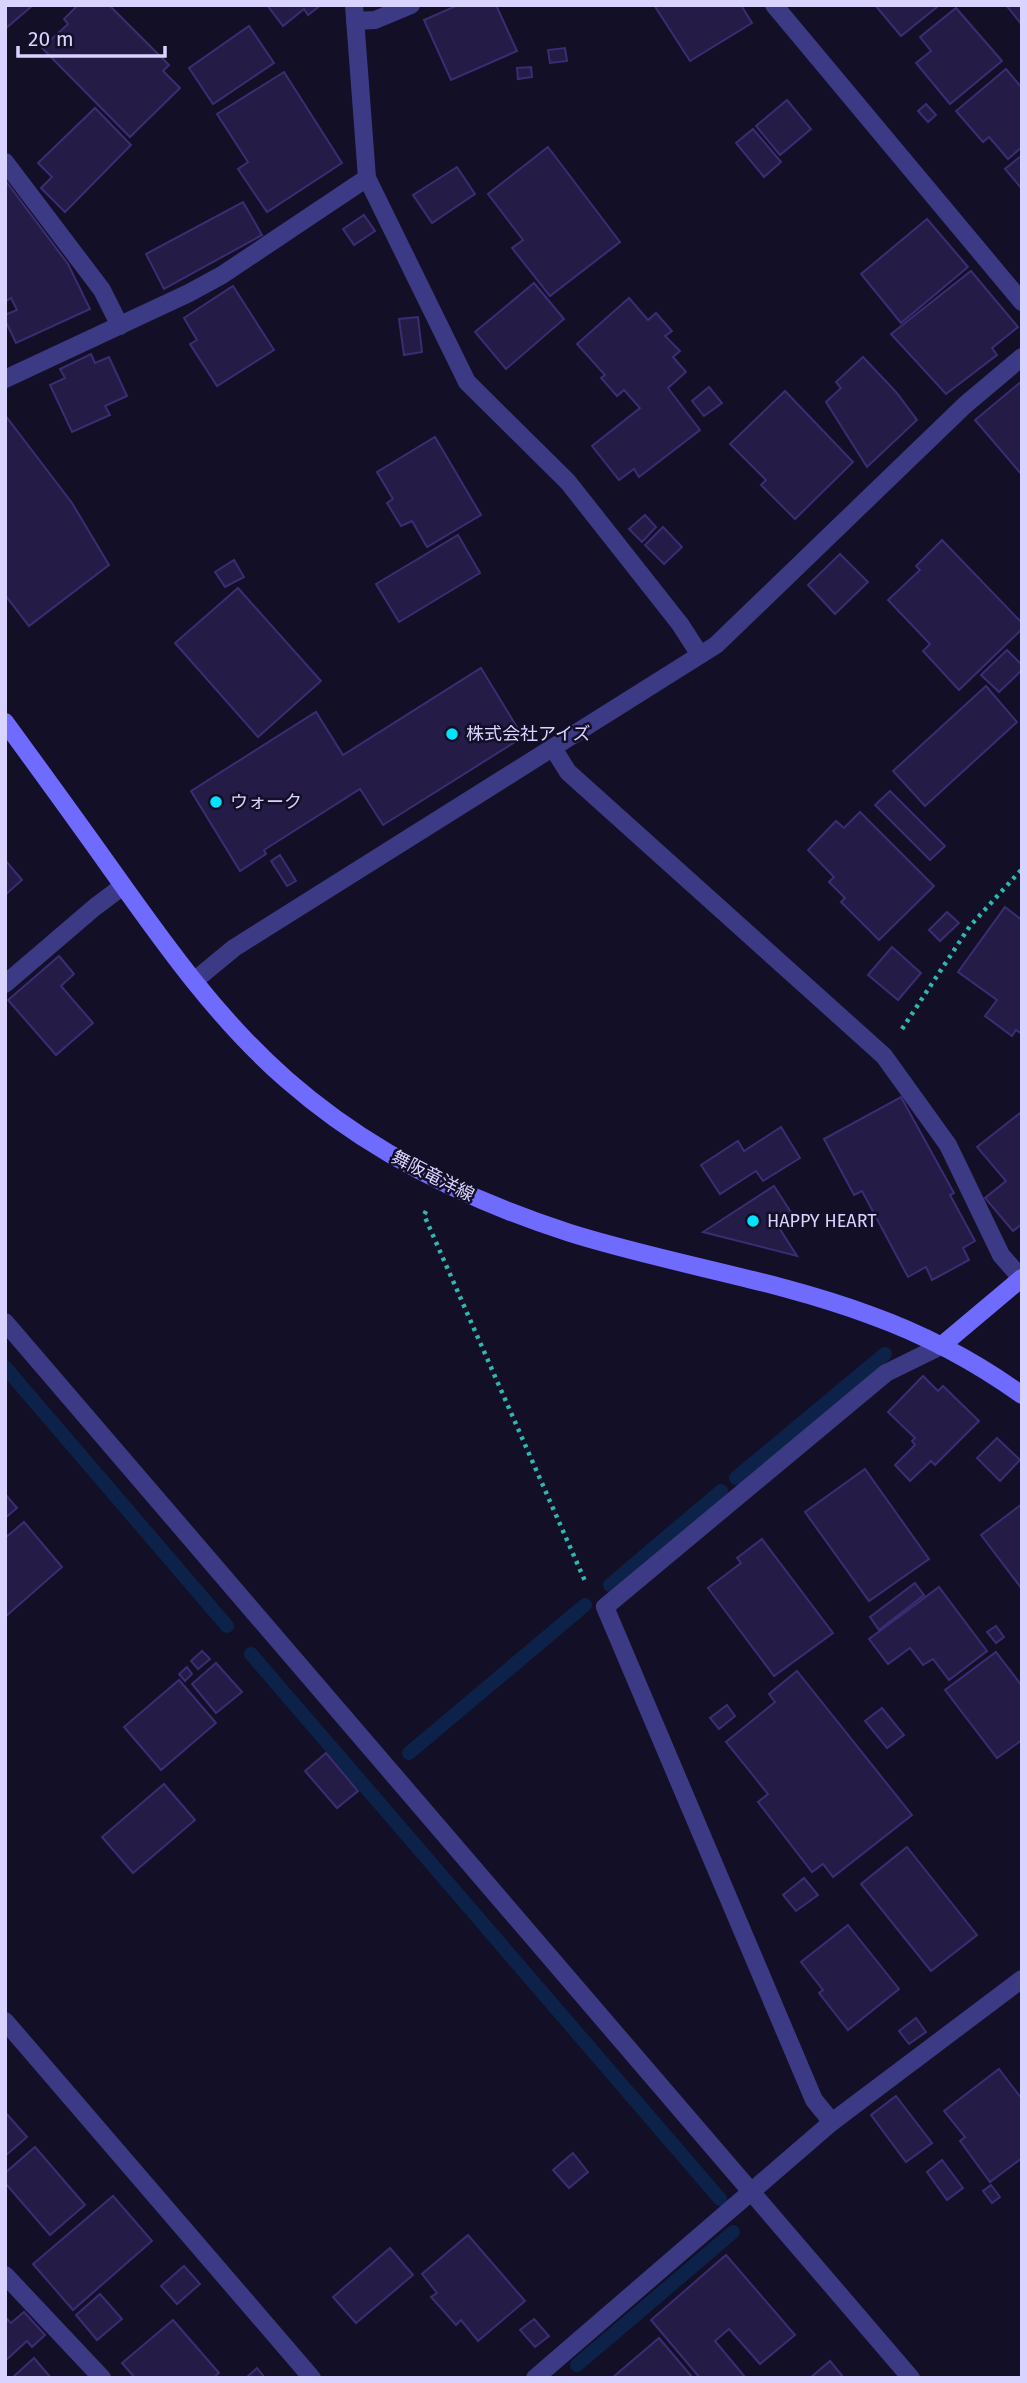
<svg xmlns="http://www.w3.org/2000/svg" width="1027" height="2383" viewBox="0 0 1027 2383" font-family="'Fira Sans','Noto Sans JP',sans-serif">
	<rect width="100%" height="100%" fill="#130f26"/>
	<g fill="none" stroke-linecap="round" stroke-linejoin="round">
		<g stroke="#0c2248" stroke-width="14">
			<path d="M5,1367L227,1626"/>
			<path d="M736,1478L885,1354"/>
			<path d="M610,1585L721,1491"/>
			<path d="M251,1654L720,2199"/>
			<path d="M409,1753L585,1605"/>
			<path d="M577,2365L733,2232"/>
		</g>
	</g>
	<g fill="#241b47" stroke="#3b2d73" stroke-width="2">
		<path d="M5,5H31L32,6L5,29Z"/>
		<path d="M78,5H109L169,65L163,71L180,88L130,137L42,48L68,24L64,19Z"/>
		<path d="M267,5H321L308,15L304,9L283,26Z"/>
		<path d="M458,5H496L517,51L451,80L424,20Z"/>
		<path d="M654,5H741L752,23L690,61Z"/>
		<path d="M875,5H936L937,7L901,36Z"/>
		<path d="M1006,5H1022V25Z"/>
		<path d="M956,8L1002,61L950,104L916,63L931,51L920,37Z"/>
		<path d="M249,26L274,63L213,104L189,68Z"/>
		<path d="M565,48L567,61L550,63L548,50Z"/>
		<path d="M531,67L532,77L518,79L517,68Z"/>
		<path d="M1006,69L1022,88V147L1008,159L989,137L983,142L956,111Z"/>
		<path d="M284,72L342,163L267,212L238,169L248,162L217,114Z"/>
		<path d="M787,100L811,129L780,155L756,126Z"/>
		<path d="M926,104L936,115L928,122L918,111Z"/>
		<path d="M95,108L131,145L65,212L41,188L52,177L38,163Z"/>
		<path d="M753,129L781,162L764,177L736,143Z"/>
		<path d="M548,147L620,242L550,296L512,248L523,240L488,194Z"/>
		<path d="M1022,155V189L1005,169Z"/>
		<path d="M457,167L475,194L432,223L413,195Z"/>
		<path d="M5,180L68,264L90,309L16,343L5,320V315L17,310L11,298L5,302Z"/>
		<path d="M243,202L262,235L164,289L146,254Z"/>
		<path d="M364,215L375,231L354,245L343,229Z"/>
		<path d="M927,219L968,267L901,323L861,274Z"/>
		<path d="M971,271L1018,327L992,348L997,355L946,394L891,334Z"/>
		<path d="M534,283L564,319L506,369L475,332Z"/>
		<path d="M233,286L274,350L217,386L190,344L197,340L184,318Z"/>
		<path d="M629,298L648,320L656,313L672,331L665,336L680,351L673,357L686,372L668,388L700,430L639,477L634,469L619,480L592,446L640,408L624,390L617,396L601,378L605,375L577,344Z"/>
		<path d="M418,317L422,352L404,355L399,319Z"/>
		<path d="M91,354L95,363L109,357L127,396L105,406L110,415L72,432L50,385L65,378L60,369Z"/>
		<path d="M863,357L896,392L917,420L867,467L826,402L841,388L836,382Z"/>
		<path d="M1022,381V475L975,420Z"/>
		<path d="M709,387L722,403L704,416L692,401Z"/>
		<path d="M785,391L853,462L795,519L761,485L766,480L730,444Z"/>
		<path d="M5,415L72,503L109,565L29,626L5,595Z"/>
		<path d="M435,437L481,515L427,547L412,521L401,526L387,503L393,499L377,472Z"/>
		<path d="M645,515L656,527L642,542L629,529Z"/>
		<path d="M663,527L682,547L664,564L645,545Z"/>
		<path d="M458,535L480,573L399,622L376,584Z"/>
		<path d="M942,540L1022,623V629L959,690L923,651L930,644L888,600L920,570L916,566Z"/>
		<path d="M840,554L868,582L835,614L808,585Z"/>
		<path d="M234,560L244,577L225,587L215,572Z"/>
		<path d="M238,588L321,681L258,737L175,643Z"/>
		<path d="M1007,650L1022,665V670L999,692L981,675Z"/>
		<path d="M481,668L523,737L383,825L360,789L264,850L266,854L240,871L191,791L316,712L343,755Z"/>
		<path d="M986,686L1017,722L925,806L893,771Z"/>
		<path d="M890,791L945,846L930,860L875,805Z"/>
		<path d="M860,812L934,886L879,940L841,902L845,898L829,882L834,877L808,850L836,821L844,828Z"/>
		<path d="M280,855L296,881L287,886L271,861Z"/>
		<path d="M5,860L22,880L5,895Z"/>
		<path d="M1005,907L1022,920V1034L1016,1030L1012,1036L985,1016L997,1000L958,972Z"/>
		<path d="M947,912L959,923L940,941L929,930Z"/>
		<path d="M892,947L921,973L898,1000L868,975Z"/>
		<path d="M59,956L74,974L61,986L93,1023L56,1055L8,1000Z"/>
		<path d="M901,1097L954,1193L950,1195L975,1241L963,1248L969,1260L932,1280L926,1267L908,1277L862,1191L854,1195L824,1139Z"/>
		<path d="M1020,1113L1022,1115V1224L1013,1231L985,1198L1006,1181L977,1147Z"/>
		<path d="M781,1127L800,1158L763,1181L756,1171L720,1194L701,1165L738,1141L744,1151Z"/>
		<path d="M774,1186L794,1217L778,1226L797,1256L703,1232Z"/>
		<path d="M923,1376L938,1391L943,1386L979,1421L935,1465L931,1461L910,1481L895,1465L915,1445L912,1441L915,1438L888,1412Z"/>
		<path d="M997,1438L1020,1460L1000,1481L977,1458Z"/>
		<path d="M865,1469L929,1559L869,1601L805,1512Z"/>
		<path d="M5,1494L17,1508L5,1518Z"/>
		<path d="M1022,1504V1589L981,1535Z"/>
		<path d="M24,1522L62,1567L5,1617V1538Z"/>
		<path d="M762,1539L833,1633L774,1676L708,1588L741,1563L737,1558Z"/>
		<path d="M915,1583L924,1595L879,1630L870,1617Z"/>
		<path d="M939,1587L987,1651L949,1680L933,1659L923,1665L910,1648L888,1664L869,1639Z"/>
		<path d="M996,1626L1004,1637L996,1643L987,1632Z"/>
		<path d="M202,1651L210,1659L198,1669L191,1661Z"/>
		<path d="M996,1652L1022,1686V1740L997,1758L945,1690Z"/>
		<path d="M216,1663L242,1692L216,1713L192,1684Z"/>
		<path d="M187,1667L192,1674L185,1681L179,1674Z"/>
		<path d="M797,1671L912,1815L833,1877L823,1864L812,1872L758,1802L768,1794L726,1742L775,1702L769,1694Z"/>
		<path d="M179,1680L216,1723L161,1770L124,1727Z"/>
		<path d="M727,1705L735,1716L719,1729L710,1718Z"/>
		<path d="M882,1708L904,1735L887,1748L865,1721Z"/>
		<path d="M326,1753L358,1791L337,1808L305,1771Z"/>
		<path d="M164,1784L195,1820L133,1873L102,1837Z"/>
		<path d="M907,1847L977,1935L931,1971L861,1884Z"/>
		<path d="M804,1878L818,1895L796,1911L783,1895Z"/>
		<path d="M848,1925L899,1989L848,2030L819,1993L823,1990L801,1962Z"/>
		<path d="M916,2018L926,2032L909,2044L899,2031Z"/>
		<path d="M999,2069L1022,2099V2158L990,2182L960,2141L965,2137L944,2111Z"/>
		<path d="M896,2096L932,2143L906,2162L871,2115Z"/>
		<path d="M5,2112L27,2137L5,2156Z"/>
		<path d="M35,2147L85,2205L50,2235L5,2183V2173Z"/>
		<path d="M573,2153L588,2172L569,2188L553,2170Z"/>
		<path d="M942,2160L963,2188L947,2200L927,2172Z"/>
		<path d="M991,2185L1000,2197L992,2203L983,2191Z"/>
		<path d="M113,2196L152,2241L73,2310L33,2264Z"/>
		<path d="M468,2235L525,2301L478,2341L461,2320L456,2325L431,2297L437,2293L422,2274Z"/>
		<path d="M390,2248L413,2275L356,2323L333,2297Z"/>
		<path d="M726,2255L795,2335L760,2364L729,2329L715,2341L745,2377L700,2378L651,2320Z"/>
		<path d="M184,2266L200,2284L177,2304L161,2286Z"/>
		<path d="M100,2294L122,2319L97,2340L76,2315Z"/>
		<path d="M24,2312L45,2335L32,2347L27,2341L5,2361V2317L11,2323Z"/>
		<path d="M534,2319L549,2336L535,2347L520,2330Z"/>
		<path d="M173,2320L219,2373L213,2378H135L122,2363Z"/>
		<path d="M659,2338L693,2378H612Z"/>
		<path d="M34,2358L51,2378H12Z"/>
		<path d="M830,2361L844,2378H810Z"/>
		<path d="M257,2368L265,2378H246Z"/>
	</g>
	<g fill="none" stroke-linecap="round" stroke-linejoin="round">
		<g stroke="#2fb8b0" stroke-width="4.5" stroke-dasharray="3.5 5" stroke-linecap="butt">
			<path d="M902,1029L970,926L1022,869"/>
			<path d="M426,1211L424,1215L585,1581"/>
		</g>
		<g stroke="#3d3a85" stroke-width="18">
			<path d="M354,5L367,178L467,382L568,482L680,624L700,655"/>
			<path d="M774,5L1022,302"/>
			<path d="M355,21L375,20L411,5"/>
			<path d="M5,162L102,290L120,326"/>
			<path d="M5,379L189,293L222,275L367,178"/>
			<path d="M553,748L568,772L884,1056L948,1145L1001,1255L1021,1278"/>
			<path d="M194,981L234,948L716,645L965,405L1022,357"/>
			<path d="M5,984L95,907L123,886"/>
			<path d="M5,1322L911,2378"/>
			<path d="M5,2021L312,2378"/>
			<path d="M832,2122L814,2100L605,1607L886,1373L941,1346"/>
			<path d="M5,2275L102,2378"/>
			<path d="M535,2378L832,2122L1022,1979"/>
		</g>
		<g stroke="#6f6bff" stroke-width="18">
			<path d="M5,722C40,770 75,818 109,866C163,942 217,1019 287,1080C369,1152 467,1200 570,1233C669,1264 773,1279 870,1315C923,1334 976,1362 1022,1395"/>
			<path d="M941,1346L1022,1278"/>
		</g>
	</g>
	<g fill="#00e5ff" stroke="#130f26" stroke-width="2.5">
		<circle cx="452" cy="734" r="7"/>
		<circle cx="216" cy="802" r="7"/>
		<circle cx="753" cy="1221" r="7"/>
	</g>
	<g text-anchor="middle" stroke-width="5" stroke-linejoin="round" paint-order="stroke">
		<g font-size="18" fill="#d9d4ff" stroke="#130f26" text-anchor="start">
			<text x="466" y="740">株式会社アイズ</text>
			<text x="230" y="808">ウォーク</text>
			<text x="767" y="1227">HAPPY HEART</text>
		</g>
		<g font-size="18" fill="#d9d4ff" stroke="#130f26">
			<text transform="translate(433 1176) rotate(27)" y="6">舞阪竜洋線</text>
		</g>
	</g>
	<rect width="1027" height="2383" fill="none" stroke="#d9d4ff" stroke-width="14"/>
	<path d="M18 46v10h147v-10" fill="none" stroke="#d9d4ff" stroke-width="3.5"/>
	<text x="28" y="46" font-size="21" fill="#d9d4ff" stroke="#130f26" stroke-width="5" paint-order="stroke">20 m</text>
</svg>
